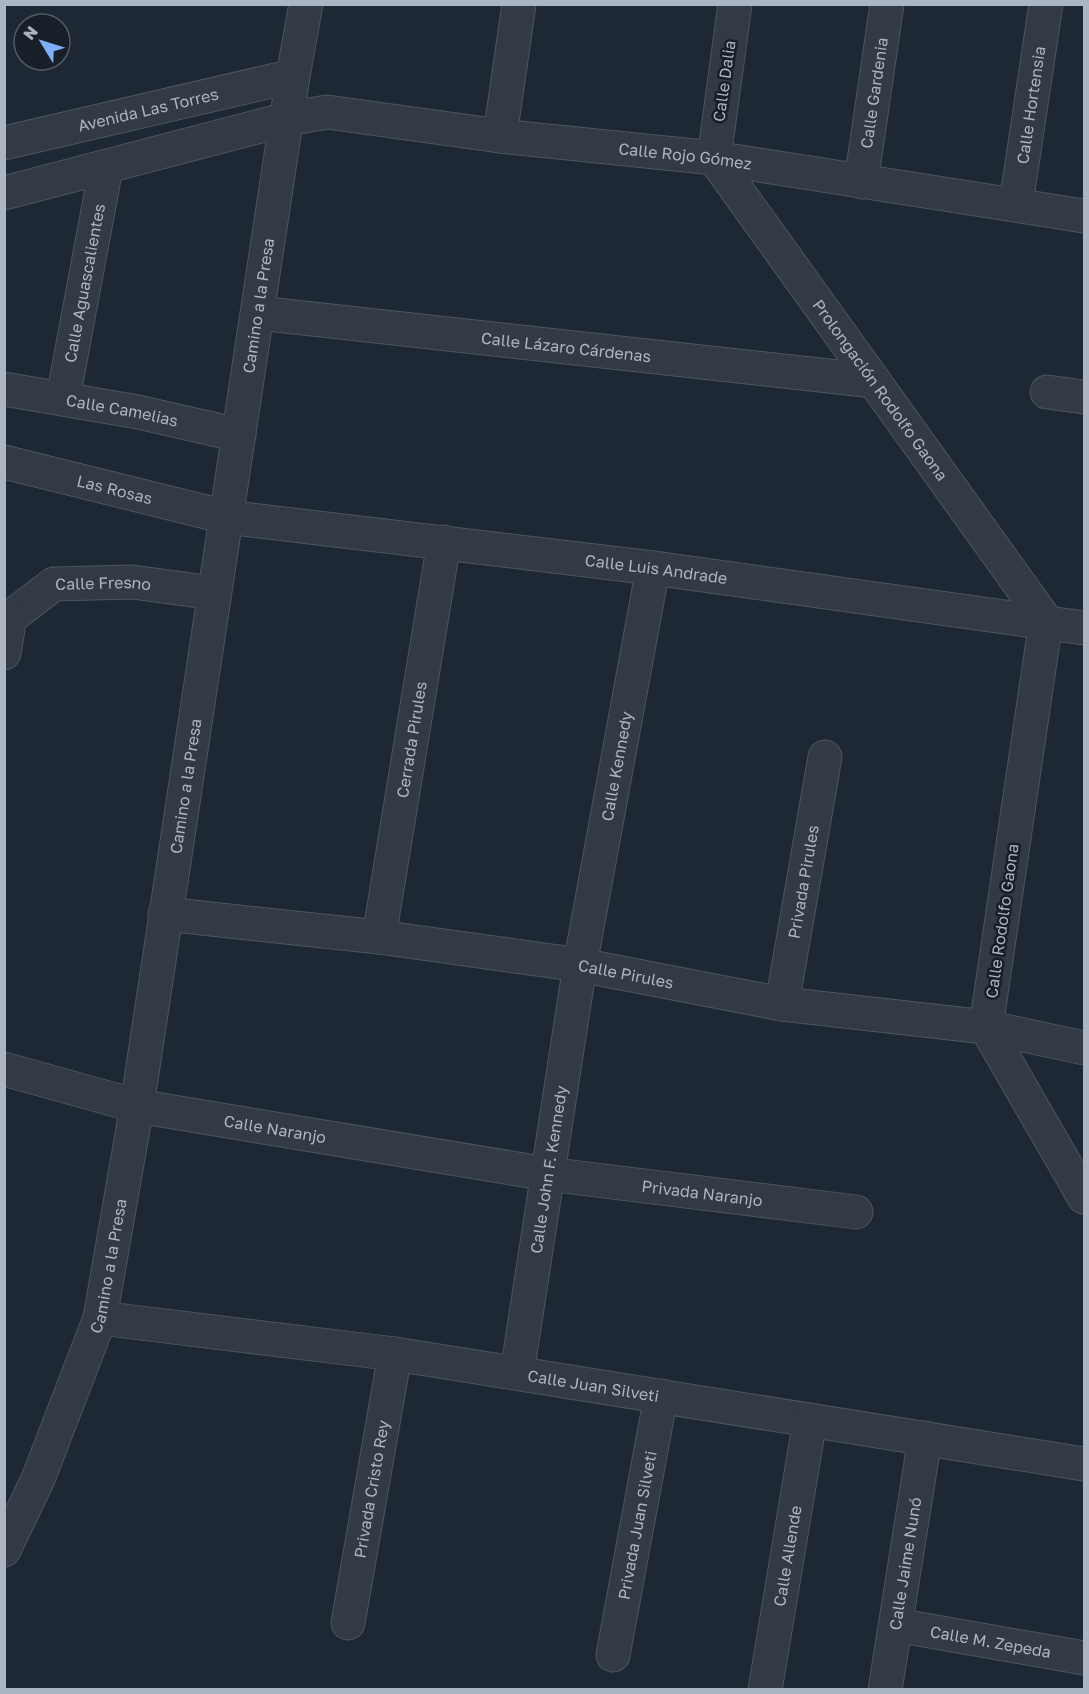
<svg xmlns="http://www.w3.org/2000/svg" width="1089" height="1694" viewBox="0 0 1089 1694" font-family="'Golos Text',sans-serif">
	<rect width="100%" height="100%" fill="#1e2834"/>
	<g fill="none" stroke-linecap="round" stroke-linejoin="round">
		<g stroke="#4c5560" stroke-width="35">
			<g id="minor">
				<path id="s1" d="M735,4L714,158L1046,621L986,1027L1084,1197"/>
				<path d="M500,136L519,4"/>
				<path id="s2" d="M4,143L293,76"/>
				<path id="s3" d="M861,182L887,4"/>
				<path id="s4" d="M4,193L287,119L327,112L500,136L714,158L1084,216"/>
				<path id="s5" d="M1016,204L1046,4"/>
				<path id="s6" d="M258,313L874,381"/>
				<path id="s7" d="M4,389L138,412L239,435"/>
				<path d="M1047,392L1084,397"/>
				<path id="s8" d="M63,398L106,168"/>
				<path id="s9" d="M4,462L226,517L653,568L1084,628"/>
				<path id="s10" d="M4,622L54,584L132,582L214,593"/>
				<path d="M4,653L10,617"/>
				<path id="s11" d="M165,914L379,937L580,965L782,1004L986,1027L1084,1048"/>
				<path id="s12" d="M379,937L444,542"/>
				<path id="s13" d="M782,1004L825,757"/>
				<path id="s14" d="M4,1069L137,1106L547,1174L856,1212"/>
				<path id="s15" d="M100,1318L395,1354L1084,1464"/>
				<path id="s16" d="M517,1373L580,965L653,568"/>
				<path id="s17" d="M348,1623L395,1354"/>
				<path id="s18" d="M896,1625L1084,1658"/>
				<path id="s19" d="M613,1655L661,1396"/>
				<path id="s20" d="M765,1690L810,1420"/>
				<path id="s21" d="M885,1690L925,1438"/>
			</g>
		</g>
		<g stroke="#4c5560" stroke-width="35">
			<g id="tertiary">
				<path id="s22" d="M4,1550L38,1479L100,1318L137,1106L293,76L306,4"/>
			</g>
		</g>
		<use href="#minor" stroke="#323a45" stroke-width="33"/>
		<use href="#tertiary" stroke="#323a45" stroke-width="33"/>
	</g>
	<g text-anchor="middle" stroke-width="5" stroke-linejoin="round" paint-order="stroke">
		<g font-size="16" fill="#abb5c3" stroke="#181f29">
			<text transform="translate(724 81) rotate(-82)" y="6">Calle Dalia</text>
			<text dy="6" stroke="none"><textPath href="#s3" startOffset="90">Calle Gardenia</textPath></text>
			<text dy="6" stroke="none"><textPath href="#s5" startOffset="100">Calle Hortensia</textPath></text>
			<text dy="6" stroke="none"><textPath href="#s2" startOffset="148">Avenida Las Torres</textPath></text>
			<text dy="6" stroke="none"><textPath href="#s4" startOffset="694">Calle Rojo Gómez</textPath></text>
			<text dy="6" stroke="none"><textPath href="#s8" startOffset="117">Calle Aguascalientes</textPath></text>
			<text dy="6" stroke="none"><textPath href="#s22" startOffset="1276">Camino a la Presa</textPath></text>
			<text dy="6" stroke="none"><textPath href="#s6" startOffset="310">Calle Lázaro Cárdenas</textPath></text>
			<text dy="6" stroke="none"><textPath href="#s1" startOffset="441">Prolongación Rodolfo Gaona</textPath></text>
			<text dy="6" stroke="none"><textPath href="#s7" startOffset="120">Calle Camelias</textPath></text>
			<text dy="6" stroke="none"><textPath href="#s9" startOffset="114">Las Rosas</textPath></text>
			<text dy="6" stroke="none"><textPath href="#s9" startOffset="662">Calle Luis Andrade</textPath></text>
			<text dy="6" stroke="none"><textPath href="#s10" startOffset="112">Calle Fresno</textPath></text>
			<text dy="6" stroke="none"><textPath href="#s12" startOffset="200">Cerrada Pirules</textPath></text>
			<text dy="6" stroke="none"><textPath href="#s16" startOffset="615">Calle Kennedy</textPath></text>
			<text dy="6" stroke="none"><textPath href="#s22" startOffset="790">Camino a la Presa</textPath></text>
			<text dy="6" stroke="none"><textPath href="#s13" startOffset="124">Privada Pirules</textPath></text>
			<text transform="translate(1002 921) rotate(-82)" y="6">Calle Rodolfo Gaona</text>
			<text dy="6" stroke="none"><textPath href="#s11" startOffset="465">Calle Pirules</textPath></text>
			<text dy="6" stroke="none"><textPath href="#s14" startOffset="278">Calle Naranjo</textPath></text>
			<text dy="6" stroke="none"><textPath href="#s16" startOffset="206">Calle John F. Kennedy</textPath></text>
			<text dy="6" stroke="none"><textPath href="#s14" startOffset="710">Privada Naranjo</textPath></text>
			<text dy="6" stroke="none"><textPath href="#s22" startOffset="304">Camino a la Presa</textPath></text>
			<text dy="6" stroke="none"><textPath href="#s15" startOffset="498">Calle Juan Silveti</textPath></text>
			<text dy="6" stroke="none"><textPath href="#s17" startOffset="136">Privada Cristo Rey</textPath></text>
			<text dy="6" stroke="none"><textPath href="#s19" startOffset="132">Privada Juan Silveti</textPath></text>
			<text dy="6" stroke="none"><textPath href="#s20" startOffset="136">Calle Allende</textPath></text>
			<text dy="6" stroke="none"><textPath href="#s21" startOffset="128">Calle Jaime Nunó</textPath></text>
			<text dy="6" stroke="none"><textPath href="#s18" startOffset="96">Calle M. Zepeda</textPath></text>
		</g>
	</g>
	<rect width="1089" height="1694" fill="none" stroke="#abb5c3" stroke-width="12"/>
	<g transform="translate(42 42) rotate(308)"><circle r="28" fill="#181f29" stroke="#535b67" stroke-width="1.5"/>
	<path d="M0-4.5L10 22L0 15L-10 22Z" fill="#7caff7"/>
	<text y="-9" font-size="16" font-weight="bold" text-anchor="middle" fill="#abb5c3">N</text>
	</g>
</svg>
